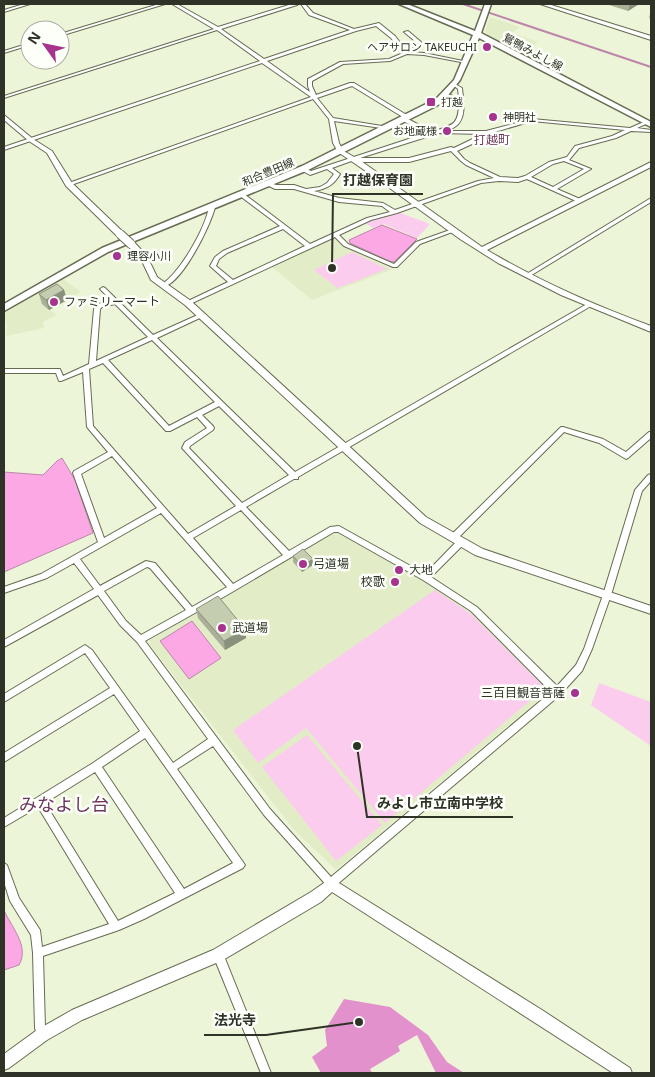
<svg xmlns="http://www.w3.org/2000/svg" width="655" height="1077" viewBox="0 0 655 1077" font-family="'Noto Sans','Noto Sans JP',sans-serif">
	<rect width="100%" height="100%" fill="#edf5d8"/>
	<g fill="#e2edc7">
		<path d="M490,17L520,27L512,33L538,42L521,54L488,35L485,31Z"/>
		<path d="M336,237L345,247L393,269L312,300L272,267Z"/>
		<path d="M63,279L81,292L50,310L57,315L43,322L44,328L6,336L7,325L4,316L7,311Z"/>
		<path d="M330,533H337L431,583L473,613L548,692L336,870L294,830L149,644L150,640L167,630Z"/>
	</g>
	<g fill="#fbcced">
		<path d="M398,212L430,224L417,238L384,224L373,228L365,223Z"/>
		<path d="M352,252L387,269L338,288L314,270Z"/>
		<path d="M435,590L471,614L545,688L385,823L306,728L258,763L233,730Z"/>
		<path d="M599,683L651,702V746L591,705Z"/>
		<path d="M307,735L382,825L336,861L262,767Z"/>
	</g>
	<path fill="#e291cc" d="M344,999L390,1007L428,1035L447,1062L464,1073H436L417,1035L398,1046L400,1051L370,1069L372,1073H321L312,1057L327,1046L325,1030Z"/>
	<g fill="#fba8e4" stroke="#be85ab">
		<path d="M382,225L417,239L394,262L389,261L350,243L349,240Z"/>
		<path d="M62,458L75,480L93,533L4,572V472L43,475L57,461Z"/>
		<path d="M192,621L221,658L189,679L160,641Z"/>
		<path d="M4,910C11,927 30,946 19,965L4,970Z"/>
	</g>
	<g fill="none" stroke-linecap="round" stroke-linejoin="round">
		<path stroke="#be85ab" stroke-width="2" d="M463,4L651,67"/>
		<g stroke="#656c52" stroke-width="2">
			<g id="minor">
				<path d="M24,4H30L4,12V10Z"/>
				<path d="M159,4H165L60,36V34Z"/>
				<path d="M172,4H177L218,27L292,4H298L297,5L221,29L264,59L350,30L309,15L301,4H305L313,13L354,29L379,23L395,36L405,49L416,42L404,32L408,31L421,42L410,49L412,52L424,53L468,62L466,63L424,55L407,54L390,61L343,64L312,81V86L316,95L350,83H354L410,117V119H408L432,132C452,125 459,126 459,102L445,95L447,94L459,98L458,89L453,85L455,84L462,88C463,99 467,118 456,126C453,129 448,129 445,131H486L532,119L630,128L646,121L648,122V123L637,128L651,130V132L631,131L616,138L579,148L569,160L591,169L557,189L580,199V201H576L527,179L518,182L499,181L481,183L397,213L371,220L339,235L348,244L394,264L416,242L450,230H454L455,231L420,244L397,267H393L344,246L335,237L190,304H186V302L228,282L210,266L215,257L223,251L280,226L240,196V194H244L310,244L367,218L390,212L382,206L339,202L294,189H275L267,185V183H271L276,185H294L306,189L320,187L327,183L334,174L327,169L310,175L301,170V168H305L311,171L427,133L403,121V119H406L352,86L317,98L333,118L388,127L390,128L388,129L334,121L339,143L343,151L342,152H338L333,143L329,119L313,99L71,185L66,184L311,97L262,63L4,150V147L260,61L217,30L4,98V96L214,29ZM376,26L391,38L403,53L389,59L340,62L308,79V86L310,92L267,61L356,31ZM532,121L625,130L612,136L575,146L567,157L549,162L525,176L518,178L500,177L470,163L464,159L457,151L487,137L488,134ZM439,133L483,134L454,148L451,147L409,158H360ZM451,151L461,161L466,165L494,178L478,181L395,210L383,203L339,198L314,191C326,189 334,185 340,174L332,168L357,159V161L359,162H409ZM564,161L584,169L553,187L531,177L553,164ZM283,229L305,246L233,280L216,266L219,259L227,253Z"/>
				<path d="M30,43V45L4,53V51Z"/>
				<path d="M651,198V202L530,276L528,277L525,275Z"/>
				<path d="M212,205L215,207C211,225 180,288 161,287V285C180,273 205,229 209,207Z"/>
				<path d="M103,287L105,288L153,335L200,314H204V316L157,338L295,472L587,304H591V306L298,477V479H294L246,507L289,551L330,527L339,526L425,574L457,541H463L464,543L463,545L431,577L477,607L557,686L576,665L584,649L603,595L635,490L648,475L651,474V481L642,491L611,595L592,649L582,671L560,695L334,887L331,889L328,887L264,815L213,746L177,769L243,862L245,865L243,868L144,919L119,930L43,956L45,1028L47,1035L46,1039L42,1040L38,1039L35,1028L33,953L31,935L10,901L4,882V863L7,865L19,898L40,930L42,947L109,924L38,807L4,827V818L93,763L140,731L114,694L4,762V753L110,688L85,653L4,702V694L85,645L92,650L173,763L208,739L137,642L120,625L98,595L4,647V640L94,589L74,563L47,578L4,593V587L41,574L98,542L73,473L74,471L108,452L87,427L83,372L61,381H59L56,373H4V369H60L63,376L89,364L94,309L98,304L112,301L100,289ZM115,304L148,337L96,361L100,309L102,307ZM152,340L215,402L169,426L108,360ZM103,363L166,431H170L197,417L207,428L185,442L182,448L236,506L188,534L93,426L89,369ZM219,406L289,475L242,503L189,448L190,446L213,430L214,428L213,426L202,415ZM112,456L157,508L104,538L81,474ZM241,510L283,555L233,584L193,538ZM161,513L227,587L192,607L155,563L146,561L100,586L80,559ZM334,532H338L423,580L471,611L551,692L331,877L270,809L145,641L227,595ZM147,567L150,568L186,610L141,635L126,621L104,591ZM145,738L233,863L184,889L102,767ZM95,772L175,893L118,921L45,803Z"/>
				<path d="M561,427H563L603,439L626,452L649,432H651V438L628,458L626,459L599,443L564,432L456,540H450L449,538L450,536Z"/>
				<path d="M218,950L222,951L271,1073H261L213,955L214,951Z"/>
			</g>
		</g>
		<g stroke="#656c52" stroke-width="2">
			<g id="tertiary">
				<path d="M540,4H548L651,36V40Z"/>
				<path d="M4,115L33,139L52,151L72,183L123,232V236H117L66,186L47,153L29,141L4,120Z"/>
				<path d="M338,150H342L361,161L482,247L651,162V167L487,250C539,281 594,305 651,326V332L561,295L498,263L460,239L373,176L338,152Z"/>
				<path d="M128,242H134L147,256L157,277L191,301L426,517L483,549L651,606V614L475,555L420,523L185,305L151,280L141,259L128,246Z"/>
				<path d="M331,878L542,1010L630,1068L632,1073H613L332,892L321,902L223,960L82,1020L47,1040L9,1068L4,1070V1054L37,1030L72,1010L213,950L311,892Z"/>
			</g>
		</g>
		<g stroke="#656c52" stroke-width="3">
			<path id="secondary" d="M399,4H407L475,31L485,4H491L481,33L651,122V127L479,38L460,80L442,103L308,170L108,252L4,311V304L102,248L302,166L436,99L454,80L473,35Z"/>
		</g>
		<use href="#minor" fill="#fff" fill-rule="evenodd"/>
		<use href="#tertiary" fill="#fff" fill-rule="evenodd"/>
		<use href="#secondary" fill="#fff" fill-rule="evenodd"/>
		<g stroke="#656c52" stroke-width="10" stroke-linecap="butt">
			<path id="tertiary-bridge" d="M120,234L131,244"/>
		</g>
		<use href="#tertiary-bridge" stroke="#fff" stroke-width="8"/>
	</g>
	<g fill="#a9b097">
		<path d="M606,4H639L628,11Z"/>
		<path d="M651,10V19L649,18Z"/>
		<path d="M64,290L67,300L49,310L42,304L39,294Z"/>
		<path d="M293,556L313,559V565L302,572L293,562Z"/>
		<path d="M196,609L245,629L246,638L225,650L198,618Z"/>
	</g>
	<g fill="#89907b">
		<path d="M630,4H639L628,11Z"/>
		<path d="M64,290L67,300L49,310L46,300Z"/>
		<path d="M313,559V565L302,572V566Z"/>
		<path d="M245,629L246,638L225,650L224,641Z"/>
	</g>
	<g fill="#c4cdb0" stroke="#89907b">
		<path d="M57,284L64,290L46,300L39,294Z"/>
		<path d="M303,549L313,559L302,566L293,556Z"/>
		<path d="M218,596L245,629L224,641L196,609Z"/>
	</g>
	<g fill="#a6348e" stroke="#fdfff9" stroke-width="2">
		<circle cx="487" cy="47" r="5"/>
		<rect x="426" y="97" width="10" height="10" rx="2.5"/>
		<circle cx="493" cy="117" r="5"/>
		<circle cx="447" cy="131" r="5"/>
		<circle cx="117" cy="256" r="5"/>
		<circle cx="54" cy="302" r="5"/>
		<circle cx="303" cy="564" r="5"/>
		<circle cx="399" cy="570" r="5"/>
		<circle cx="395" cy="582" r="5"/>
		<circle cx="222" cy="628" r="5"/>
		<circle cx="575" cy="693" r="5"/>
	</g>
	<g text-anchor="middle" stroke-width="5" stroke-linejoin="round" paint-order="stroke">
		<g font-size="11" fill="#2f3227" stroke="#fdfff9" text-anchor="start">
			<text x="477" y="51" text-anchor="end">ヘアサロン TAKEUCHI</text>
			<text x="441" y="106">打越</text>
			<text x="503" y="121">神明社</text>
			<text x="437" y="135" text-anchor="end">お地蔵様</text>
			<text x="127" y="260">理容小川</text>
		</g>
		<g font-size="11" fill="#2f3227" stroke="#fdfff9">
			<text transform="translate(533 52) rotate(28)" y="4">鴛鴨みよし線</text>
			<text transform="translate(268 172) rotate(-23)" y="4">和合豊田線</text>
		</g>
		<g font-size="12" fill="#6d345f" stroke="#fdfff9">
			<text x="492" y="144">打越町</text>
		</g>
		<g font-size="12" fill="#2f3227" stroke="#fdfff9" text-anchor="start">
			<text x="64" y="306">ファミリーマート</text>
			<text x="313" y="568">弓道場</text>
			<text x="409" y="574">大地</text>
			<text x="385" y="586" text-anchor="end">校歌</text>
			<text x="232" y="632">武道場</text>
			<text x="565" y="697" text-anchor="end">三百目観音菩薩</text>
		</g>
		<g font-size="18" fill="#6d345f" stroke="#fdfff9">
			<text x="64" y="811">みなよし台</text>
		</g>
	</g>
	<path fill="none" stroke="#2f3227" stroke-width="2" d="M332 268L333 194H423M357 746L367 817H513M359 1022L266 1035H204"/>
	<g fill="#2f3227" stroke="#fdfff9" stroke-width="2">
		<circle cx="332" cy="268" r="5"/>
		<circle cx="357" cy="746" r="5"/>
		<circle cx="359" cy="1022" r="5"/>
	</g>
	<g font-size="14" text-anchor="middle" font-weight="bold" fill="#2f3227" stroke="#fdfff9" stroke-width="5" stroke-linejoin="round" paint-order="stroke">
		<text x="378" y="185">打越保育園</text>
		<text x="440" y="808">みよし市立南中学校</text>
		<text x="235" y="1025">法光寺</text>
	</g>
	<rect width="655" height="1077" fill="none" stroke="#2f3227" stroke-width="10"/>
	<g transform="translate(45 45) rotate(303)"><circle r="24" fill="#fdfff9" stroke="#abada5"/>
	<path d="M0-4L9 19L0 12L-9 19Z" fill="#a6348e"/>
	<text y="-8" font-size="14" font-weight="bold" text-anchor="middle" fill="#2f3227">N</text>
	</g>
</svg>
